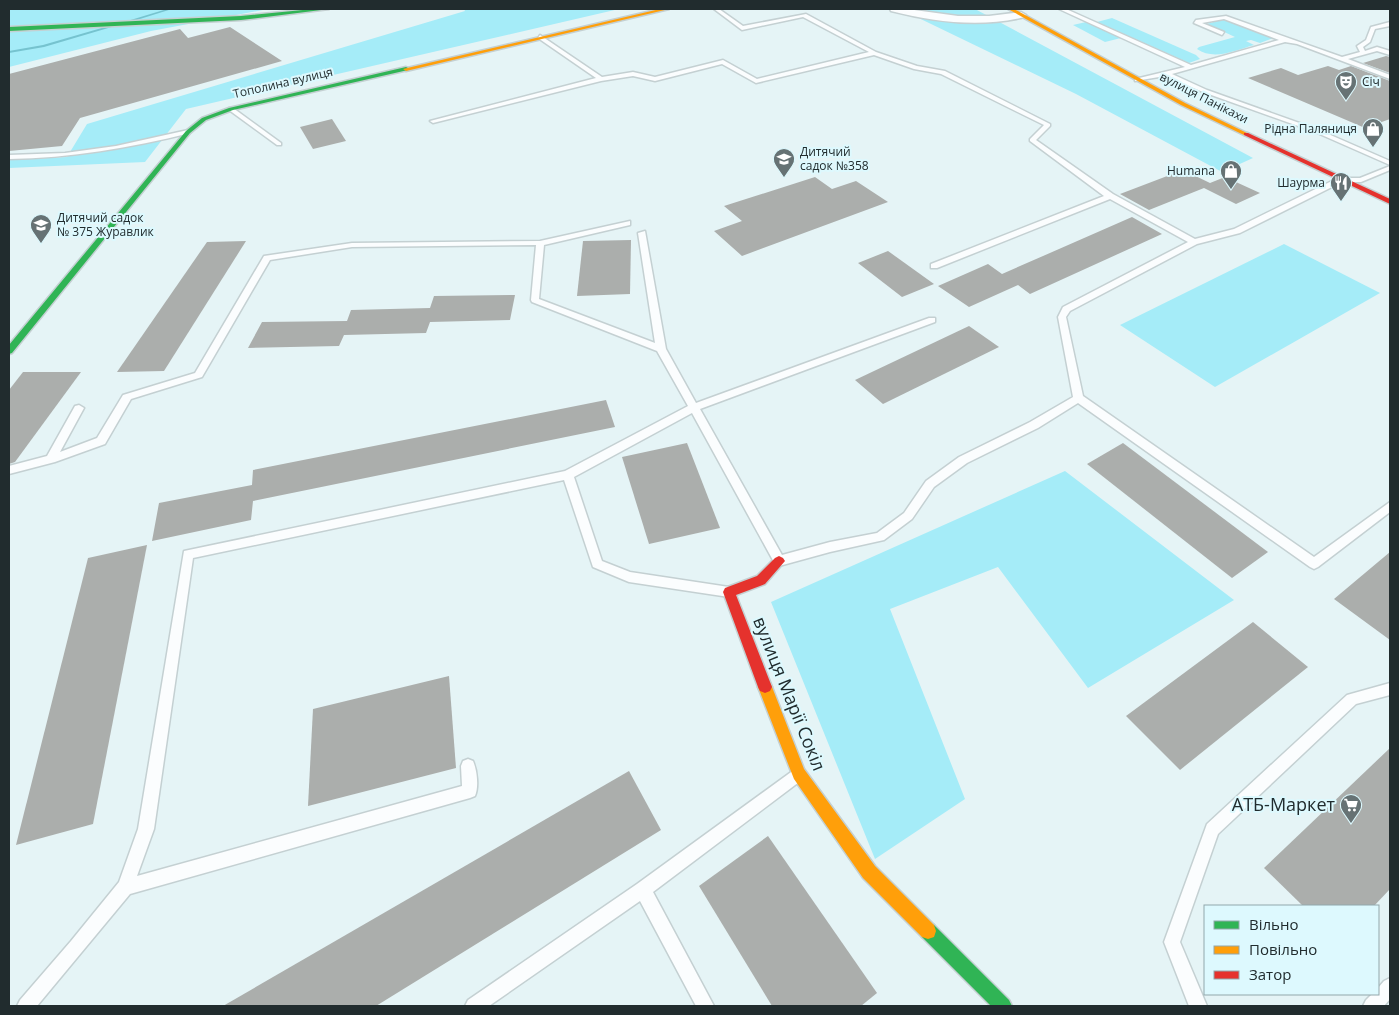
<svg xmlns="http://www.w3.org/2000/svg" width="1399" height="1015" viewBox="0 0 1399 1015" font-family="'Open Sans',sans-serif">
	<rect width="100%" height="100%" fill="#e5f4f6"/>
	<g fill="#a5ecf8">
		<path d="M9,9H268L151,31L9,67Z"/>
		<path d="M464,9H619L186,109L145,162L9,168V160L67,157L87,124L465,11Z"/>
		<path d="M900,9H975L1253,158L1222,172L1076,94Z"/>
		<path d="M1112,18L1196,55L1200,59L1189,63L1097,22Z"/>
		<path d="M1220,20H1228L1273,38L1260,43L1251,40L1246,41L1254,45C1236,50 1214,61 1197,49L1199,47L1235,37L1207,24Z"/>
		<path d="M1086,22L1121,38L1105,42L1073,25Z"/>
		<path d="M1284,244L1380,293L1215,387L1120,325Z"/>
		<path d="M1065,471L1234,600L1088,688L998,567L890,609L965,799L875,859L771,602Z"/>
	</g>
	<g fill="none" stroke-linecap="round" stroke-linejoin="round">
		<g fill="#76c3cf" fill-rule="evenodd">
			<path d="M167,9H172L127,23L124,22Z"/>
			<path d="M112,25L115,26L44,47L9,53V51L43,45Z"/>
		</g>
	</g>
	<g fill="#abaeac">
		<path d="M230,27L282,61L80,118L62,146L9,151V74L180,29L188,38Z"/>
		<path d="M1386,56L1390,57V73L1363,63Z"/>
		<path d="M1328,66L1339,70L1351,66L1390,81V119L1365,128L1248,78L1281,68L1298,75Z"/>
		<path d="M332,119L346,141L313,149L300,127Z"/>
		<path d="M1183,170L1210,183L1225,177L1260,193L1236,204L1204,188L1149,210L1120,194Z"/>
		<path d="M815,177L832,189L856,181L888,202L742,256L714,231L742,221L724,206Z"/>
		<path d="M1132,217L1162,234L1030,294L1018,285L969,307L938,286L988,264L1002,274Z"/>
		<path d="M631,240L630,294L577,296L583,241Z"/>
		<path d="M246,241L164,371L117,372L207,242Z"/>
		<path d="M888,251L934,284L902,297L858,263Z"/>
		<path d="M515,295L510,320L430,322L426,333L344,335L339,346L248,348L262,322L347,321L351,310L430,308L434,296Z"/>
		<path d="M969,326L999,347L883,404L855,380Z"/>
		<path d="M23,372H81L15,462L9,464V390Z"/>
		<path d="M606,400L615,427L253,501L251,520L152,541L159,503L252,485L253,470Z"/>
		<path d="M687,443L720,528L649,544L622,457Z"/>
		<path d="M1123,443L1268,552L1232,578L1087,464Z"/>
		<path d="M147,545L93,824L16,845L88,558Z"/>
		<path d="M1390,552V640L1334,599Z"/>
		<path d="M1253,622L1308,667L1180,770L1126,716Z"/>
		<path d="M449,676L456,768L308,806L313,709Z"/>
		<path d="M1390,748V889L1374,906H1303L1264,868Z"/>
		<path d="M629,771L661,830L376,1006H223Z"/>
		<path d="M768,836L877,993L861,1006H772L699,886Z"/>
	</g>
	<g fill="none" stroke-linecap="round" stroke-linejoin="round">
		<g stroke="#c4d0d2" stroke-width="3">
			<g id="lane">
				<path d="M714,9H719L743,26L806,14L876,52L917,66L945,71L1050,124V126L1036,140L1113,194L1195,239L1234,229L1338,178H1360L1390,166V170L1361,182H1342L1240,233L1197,244L1070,311L1066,317L1083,396L1314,557L1390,502V512L1318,567L1314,569L1310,567L1078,403L1038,428L967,463L934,487L912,519L884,540L830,552L779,566L775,564L692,413L574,477L602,561L630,572L729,587L733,588L735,592L733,596L729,597L629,582L593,567L564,480L193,558L154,829L137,876L462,786L461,766L463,761L468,759L473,761C477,770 479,787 475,796L470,798L130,894L37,1006H17L20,1000L71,941L119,882L138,829L184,551L565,471L688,406L657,351L532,302L531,300L536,245L352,247L270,260L202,377L131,399L105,444L55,462L9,474V466L47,456L75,406L79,405L84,408L60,452L97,438L123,395L195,373L264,256L352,243L540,241L630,221V225L544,245L539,299L655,343L638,233L645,231L666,349L696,403L929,318H935V322L700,409L782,555L830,542L877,533L904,513L926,481L959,457L1030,422L1073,397L1058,317L1063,307L1188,242L1110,199L937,268H931V264L1104,196L1030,141V139L1044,125L941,74L914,69L874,55L756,83L722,64L655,81L633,76L601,81L433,123L430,121L596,78L538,38L540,35L602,77L633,72L655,77L723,60L757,79L869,52L803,17L742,30Z"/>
				<path d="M1059,9H1066L1191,65L1279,40L1224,19L1202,23L1224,32L1222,35L1194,23L1196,20L1226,16L1342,57L1360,52L1357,46L1366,40L1371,27L1390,22V26L1375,29L1370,42L1363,47L1365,51L1377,47L1390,51V55L1377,51L1348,59L1390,75V79L1297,44L1285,42L1172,74L1207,90L1319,130L1390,161V165L1315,132L1203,92L1165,76L1135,81V79L1185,67Z"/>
				<path d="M229,108H233L281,143V145H277L229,110Z"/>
				<path d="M188,130L190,131V133C130,148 71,158 9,159V155L65,153L116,146Z"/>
				<path d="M1390,683V695L1356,704L1218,834L1180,942L1207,1006H1189L1164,942L1207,824L1347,695Z"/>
				<path d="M798,767L803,769L805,774L803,779L653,892L714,1006H696L640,901L489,1006H465L468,1000L637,884Z"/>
				<path d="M1390,978V999L1384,1006H1363L1366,1000L1372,994H1378V988L1384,981Z"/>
			</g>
		</g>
		<g stroke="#c4d0d2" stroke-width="3">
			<path id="street" d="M890,9H907L958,16H989L1021,12L1026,15L1025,17C981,28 934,22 891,11Z"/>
		</g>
		<g stroke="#c4d0d2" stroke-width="3">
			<g id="fast">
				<path d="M313,9H329L241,20L9,31V27L241,16Z"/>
				<path d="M406,67L408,68V70L233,110L206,120L190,133L12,353L9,354V345L186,131L202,118L229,108Z"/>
				<path d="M928,923L934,925L1009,1000L1012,1006H991L922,937L920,931L922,925Z"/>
			</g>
		</g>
		<g stroke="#c4d0d2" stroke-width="3">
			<g id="slow">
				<path d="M660,9H669L406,71L403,69Z"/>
				<path d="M1008,9H1014L1185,103L1249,134L1244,135L1181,105Z"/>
				<path d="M765,681L770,683L772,687L804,769L875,866L934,925L936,931L934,937L928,939L922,937L863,878L794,779L758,687L760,683Z"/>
			</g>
		</g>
		<g stroke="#c4d0d2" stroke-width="3">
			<g id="jam">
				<path d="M1244,133H1248L1390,199V204L1244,135Z"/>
				<path d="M779,556L783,558L785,561L765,584L736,595L772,687L770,691L765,693L760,691L758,687L723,592L725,588L757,576L775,558Z"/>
			</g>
		</g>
		<use href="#lane" fill="#fbfdfe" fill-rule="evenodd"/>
		<use href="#street" fill="#fbfdfe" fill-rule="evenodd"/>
		<use href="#fast" fill="#30b455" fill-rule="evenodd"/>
		<use href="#slow" fill="#ff9f0a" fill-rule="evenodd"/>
		<use href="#jam" fill="#e5322d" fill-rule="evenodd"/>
	</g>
	<defs>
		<g id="theatre-pin" transform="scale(1.125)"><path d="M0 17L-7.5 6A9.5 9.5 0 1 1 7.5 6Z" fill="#667274" stroke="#ddf9fe"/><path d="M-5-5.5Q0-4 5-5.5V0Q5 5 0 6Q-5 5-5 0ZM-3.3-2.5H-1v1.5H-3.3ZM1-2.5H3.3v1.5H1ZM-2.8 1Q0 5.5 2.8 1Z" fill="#fff"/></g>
		<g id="shop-pin" transform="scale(1.125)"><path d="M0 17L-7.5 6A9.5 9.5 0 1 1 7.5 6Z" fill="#667274" stroke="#ddf9fe"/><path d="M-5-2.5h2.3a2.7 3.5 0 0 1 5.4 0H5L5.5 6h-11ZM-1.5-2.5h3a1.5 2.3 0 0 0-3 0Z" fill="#fff"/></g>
		<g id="school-pin" transform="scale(1.125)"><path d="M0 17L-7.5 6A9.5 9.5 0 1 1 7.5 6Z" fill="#667274" stroke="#ddf9fe"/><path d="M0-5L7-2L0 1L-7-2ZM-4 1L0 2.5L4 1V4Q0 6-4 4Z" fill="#fff"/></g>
		<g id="restaurant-pin" transform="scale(1.125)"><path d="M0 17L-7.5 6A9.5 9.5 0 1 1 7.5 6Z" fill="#667274" stroke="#ddf9fe"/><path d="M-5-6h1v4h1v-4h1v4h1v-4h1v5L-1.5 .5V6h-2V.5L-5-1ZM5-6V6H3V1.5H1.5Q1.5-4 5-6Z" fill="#fff"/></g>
		<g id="supermarket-pin" transform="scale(1.125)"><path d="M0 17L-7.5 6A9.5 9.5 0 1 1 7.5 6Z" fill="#667274" stroke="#ddf9fe"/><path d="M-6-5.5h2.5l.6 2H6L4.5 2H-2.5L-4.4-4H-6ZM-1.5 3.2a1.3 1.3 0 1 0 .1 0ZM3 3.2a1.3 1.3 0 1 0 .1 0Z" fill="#fff"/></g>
	</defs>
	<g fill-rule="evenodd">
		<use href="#theatre-pin" x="1346" y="82"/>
		<use href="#shop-pin" x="1373" y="129"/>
		<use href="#school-pin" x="784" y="159"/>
		<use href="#shop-pin" x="1231" y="171"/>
		<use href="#restaurant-pin" x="1341" y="183"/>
		<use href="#school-pin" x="41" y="225"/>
		<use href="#supermarket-pin" x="1351" y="805"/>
	</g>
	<g text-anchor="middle" stroke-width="4" stroke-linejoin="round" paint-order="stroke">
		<g font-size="12" fill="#212c2e" stroke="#ddf9fe" text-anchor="start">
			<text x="1362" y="86">Січ</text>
			<text x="1357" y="133" text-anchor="end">Рідна Паляниця</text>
			<text x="800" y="156">Дитячий<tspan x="800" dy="14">садок №358</tspan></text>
			<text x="1215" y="175" text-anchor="end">Humana</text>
			<text x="1325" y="187" text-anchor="end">Шаурма</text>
			<text x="57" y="222">Дитячий садок<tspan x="57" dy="14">№ 375 Журавлик</tspan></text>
		</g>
		<g font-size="12" fill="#212c2e" stroke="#ddf9fe">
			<text transform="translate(283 83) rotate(-13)" y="4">Тополина вулиця</text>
			<text transform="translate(1204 98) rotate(27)" y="4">вулиця Панікахи</text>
		</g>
		<g font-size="18" fill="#212c2e" stroke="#ddf9fe">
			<text transform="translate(789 694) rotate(68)" y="6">вулиця Марії Сокіл</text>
		</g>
		<g font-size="18" fill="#212c2e" stroke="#ddf9fe" text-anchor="end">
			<text x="1335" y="811">АТБ-Маркет</text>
		</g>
	</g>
	<rect width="1399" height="1015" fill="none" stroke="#212c2e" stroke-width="20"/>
	<rect x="1204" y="905" width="175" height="90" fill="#ddf9fe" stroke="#92a7ab"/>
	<rect x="1214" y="921" width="25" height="8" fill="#30b455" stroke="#92a7ab"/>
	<text x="1249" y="930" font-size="15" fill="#212c2e">Вільно</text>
	<rect x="1214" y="946" width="25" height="8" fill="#ff9f0a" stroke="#92a7ab"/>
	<text x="1249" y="955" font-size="15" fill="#212c2e">Повільно</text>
	<rect x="1214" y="971" width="25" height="8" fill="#e5322d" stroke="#92a7ab"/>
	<text x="1249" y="980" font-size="15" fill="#212c2e">Затор</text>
</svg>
